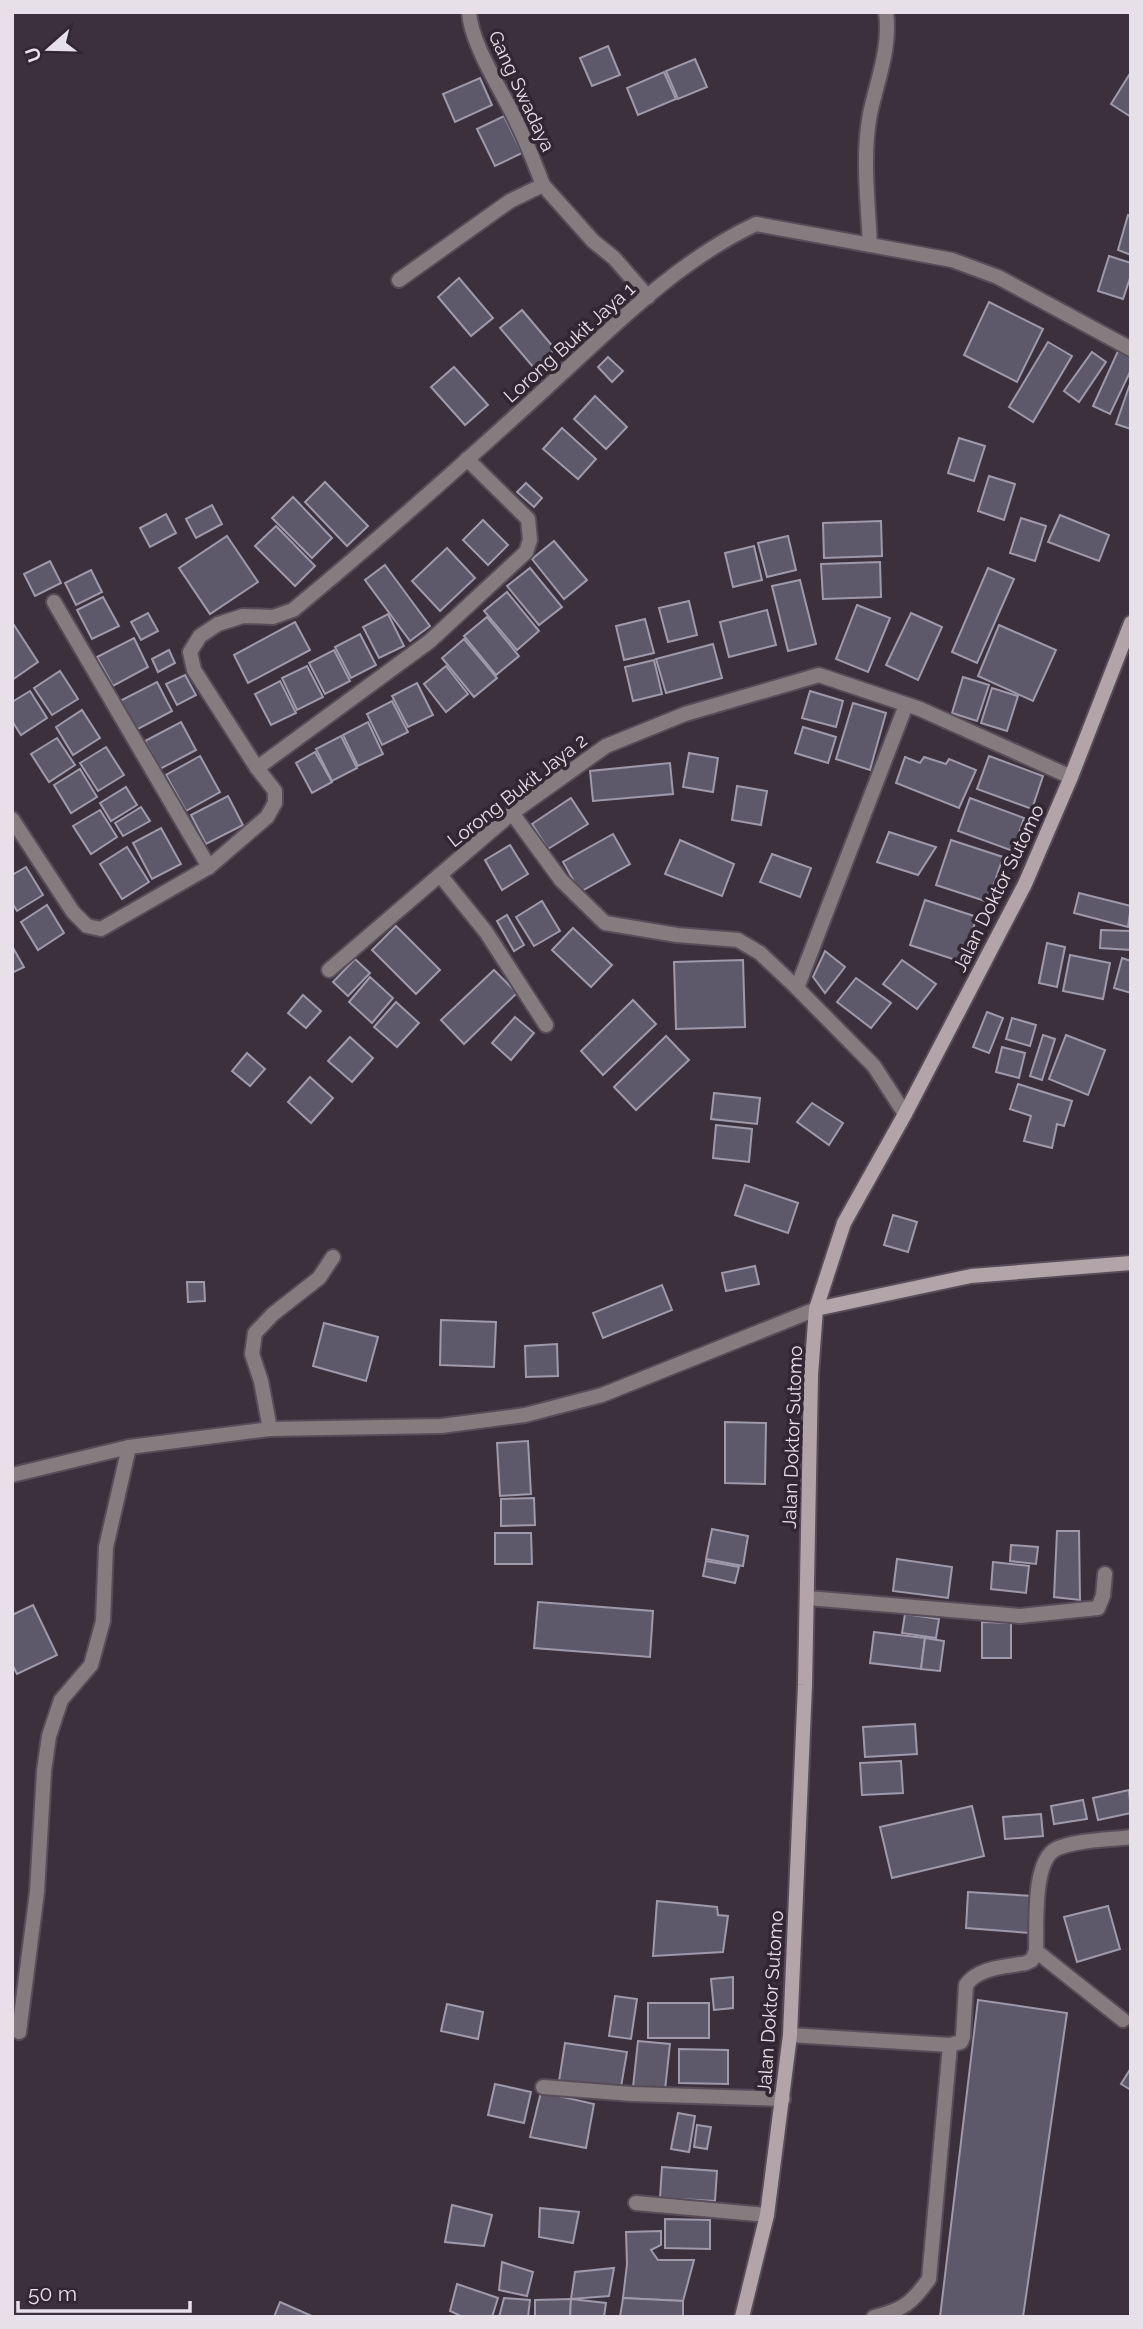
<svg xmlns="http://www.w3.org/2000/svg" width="1143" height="2329" viewBox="0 0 1143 2329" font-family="Raleway,sans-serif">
	<rect width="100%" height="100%" fill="#3c303c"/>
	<g fill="#5e596a" stroke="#9e99ab" stroke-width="2">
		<path d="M608,46L620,75L592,86L580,58Z"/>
		<path d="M695,59L707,87L678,99L666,71Z"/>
		<path d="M664,72L676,99L638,115L627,88Z"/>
		<path d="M1131,72V117L1111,104Z"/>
		<path d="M480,78L492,105L455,122L443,94Z"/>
		<path d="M504,116L522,153L495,166L477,129Z"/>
		<path d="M1128,215L1131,216V255L1118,250Z"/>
		<path d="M1109,256L1131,263V275L1123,299L1098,291Z"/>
		<path d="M459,278L493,318L471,336L438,297Z"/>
		<path d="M989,302L1043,329L1017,382L964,355Z"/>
		<path d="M522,310L555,349L534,368L500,328Z"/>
		<path d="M1048,342L1072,356L1033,422L1009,407Z"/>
		<path d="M1118,351L1131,357V370L1110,414L1093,406Z"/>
		<path d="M1092,352L1106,362L1079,402L1064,391Z"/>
		<path d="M608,357L623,371L612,382L598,367Z"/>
		<path d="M454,367L488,405L465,425L431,387Z"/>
		<path d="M1131,381V429L1116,424Z"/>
		<path d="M595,396L627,427L606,449L574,419Z"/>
		<path d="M562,428L596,459L578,479L543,449Z"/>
		<path d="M959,438L985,446L974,481L948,473Z"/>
		<path d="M989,476L1015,484L1004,520L978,511Z"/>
		<path d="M325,482L368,526L347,546L305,502Z"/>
		<path d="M526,483L542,498L534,507L517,492Z"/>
		<path d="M293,497L332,538L312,558L272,518Z"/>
		<path d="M212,505L222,524L196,538L186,519Z"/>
		<path d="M166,514L176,533L150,547L140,528Z"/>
		<path d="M1060,515L1109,535L1099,561L1048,542Z"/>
		<path d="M1021,518L1046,526L1035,561L1010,553Z"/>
		<path d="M483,520L508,545L488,565L463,540Z"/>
		<path d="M881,521L882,556L824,558L823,523Z"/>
		<path d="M276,526L315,566L295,586L255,546Z"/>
		<path d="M227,536L258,582L210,614L179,568Z"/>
		<path d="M788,536L796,570L767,577L758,543Z"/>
		<path d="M554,541L587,580L564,599L532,559Z"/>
		<path d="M754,546L762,580L733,587L725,553Z"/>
		<path d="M447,548L475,578L440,611L412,581Z"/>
		<path d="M50,561L61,583L35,596L24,574Z"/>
		<path d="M880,562L881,597L823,599L821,564Z"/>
		<path d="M385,565L430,626L410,641L365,580Z"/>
		<path d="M530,568L562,607L539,625L507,586Z"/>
		<path d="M988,568L1014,579L977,663L952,652Z"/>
		<path d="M91,570L102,592L76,605L65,583Z"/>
		<path d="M800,580L816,644L788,651L772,586Z"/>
		<path d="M507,592L539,631L517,650L484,611Z"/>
		<path d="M103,597L119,626L92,639L77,610Z"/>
		<path d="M689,601L697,635L668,642L659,608Z"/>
		<path d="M857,605L890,618L868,672L836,659Z"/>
		<path d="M767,610L776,645L729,657L720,622Z"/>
		<path d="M148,613L158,631L141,640L131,622Z"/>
		<path d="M911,613L942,627L918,680L886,665Z"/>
		<path d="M388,614L404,646L379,658L363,627Z"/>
		<path d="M487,617L519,656L496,675L464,636Z"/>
		<path d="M645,619L654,653L624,660L616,626Z"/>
		<path d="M295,622L310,650L248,683L234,655Z"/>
		<path d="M14,625L38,662L12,680V626Z"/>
		<path d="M999,625L1056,650L1033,701L978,676Z"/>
		<path d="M360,634L376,665L351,678L335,647Z"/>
		<path d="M134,638L148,667L113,686L97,657Z"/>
		<path d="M464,639L497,678L474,697L442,658Z"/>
		<path d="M713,644L722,678L666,693L656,659Z"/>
		<path d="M169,650L175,663L158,672L152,659Z"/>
		<path d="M334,650L350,681L325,694L309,663Z"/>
		<path d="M654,660L662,694L633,701L625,667Z"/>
		<path d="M307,666L323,697L297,710L282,678Z"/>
		<path d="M446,666L468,694L446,712L424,684Z"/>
		<path d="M60,671L78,699L52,715L34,688Z"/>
		<path d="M185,675L196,695L177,705L166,684Z"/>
		<path d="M963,677L989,685L977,721L952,713Z"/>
		<path d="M280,681L296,713L271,725L255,694Z"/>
		<path d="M157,682L172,711L136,730L120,701Z"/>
		<path d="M417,683L433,715L408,727L392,696Z"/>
		<path d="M992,688L1018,696L1007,731L981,723Z"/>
		<path d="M30,691L47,718L21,735L12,721V702Z"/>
		<path d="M810,691L843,701L836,727L802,718Z"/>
		<path d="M392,701L408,732L382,745L367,714Z"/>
		<path d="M853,703L886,713L870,770L836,759Z"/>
		<path d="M82,710L100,738L73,755L56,727Z"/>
		<path d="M181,722L196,750L160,769L145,741Z"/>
		<path d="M368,722L383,754L358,766L343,735Z"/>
		<path d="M803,727L836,737L828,763L795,753Z"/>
		<path d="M341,736L357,768L332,781L316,749Z"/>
		<path d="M57,738L75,765L49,782L31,754Z"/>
		<path d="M106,747L124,775L98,791L80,763Z"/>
		<path d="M315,752L332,782L312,793L296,763Z"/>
		<path d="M689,753L718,758L713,792L683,787Z"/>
		<path d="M200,756L220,792L186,811L166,775Z"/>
		<path d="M989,756L1043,776L1032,809L977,789Z"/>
		<path d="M905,757L920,763L924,757L946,764L949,759L976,770L959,808L896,783Z"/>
		<path d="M670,763L673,794L593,801L590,771Z"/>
		<path d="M80,769L97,797L71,813L54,785Z"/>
		<path d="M737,786L767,791L761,825L732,820Z"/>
		<path d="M126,787L137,805L111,821L100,803Z"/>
		<path d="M228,796L243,825L206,844L191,815Z"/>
		<path d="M571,798L588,824L548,849L532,824Z"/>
		<path d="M970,798L1024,818L1013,851L958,831Z"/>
		<path d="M141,807L150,821L123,836L115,823Z"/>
		<path d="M100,810L117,837L91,854L73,826Z"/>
		<path d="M161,828L181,864L152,879L133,843Z"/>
		<path d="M889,832L936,847L918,875L877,862Z"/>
		<path d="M613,834L630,864L580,892L563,862Z"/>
		<path d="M680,840L734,864L722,896L665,874Z"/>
		<path d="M951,840L1003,857L988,902L936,885Z"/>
		<path d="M510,845L528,874L502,890L485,860Z"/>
		<path d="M127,847L149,882L122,899L100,864Z"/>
		<path d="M772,854L811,868L800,897L760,882Z"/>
		<path d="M26,867L43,895L17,911L12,903V875Z"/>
		<path d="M1079,893L1131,906L1128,927L1074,913Z"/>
		<path d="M925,900L977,917L962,962L910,945Z"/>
		<path d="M542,901L560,931L534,946L516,917Z"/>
		<path d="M47,905L64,933L38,950L21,922Z"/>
		<path d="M507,915L524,945L514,951L497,921Z"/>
		<path d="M396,926L440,970L416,994L372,950Z"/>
		<path d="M573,928L612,965L591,987L552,950Z"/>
		<path d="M1101,930L1131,931V950L1100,948Z"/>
		<path d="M1047,943L1065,947L1057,987L1039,983Z"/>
		<path d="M12,946L24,967L12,973Z"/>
		<path d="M825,951L845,967L825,993L813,977Z"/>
		<path d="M1070,955L1110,963L1103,999L1063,991Z"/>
		<path d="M1122,958L1131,961V993L1114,988Z"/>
		<path d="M355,959L370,973L348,996L333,982Z"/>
		<path d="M743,960L745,1027L676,1029L674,962Z"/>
		<path d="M902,960L936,984L917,1009L883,984Z"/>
		<path d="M494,970L517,993L464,1044L441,1020Z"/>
		<path d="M370,977L393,998L372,1023L349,1002Z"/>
		<path d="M856,978L891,1003L871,1028L837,1002Z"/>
		<path d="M303,995L321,1011L306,1028L288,1013Z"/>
		<path d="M633,1000L656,1024L603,1075L581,1051Z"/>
		<path d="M396,1002L419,1023L397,1047L374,1027Z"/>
		<path d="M987,1012L1003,1018L989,1053L973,1047Z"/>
		<path d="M515,1017L534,1033L511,1060L492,1043Z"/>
		<path d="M1012,1018L1036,1025L1030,1046L1006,1039Z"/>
		<path d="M1043,1035L1055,1039L1042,1080L1030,1076Z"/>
		<path d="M1066,1035L1105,1050L1088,1095L1049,1079Z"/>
		<path d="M666,1036L689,1060L636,1110L614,1087Z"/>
		<path d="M350,1037L373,1058L352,1082L328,1061Z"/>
		<path d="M1002,1047L1025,1053L1019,1078L996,1072Z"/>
		<path d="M247,1053L265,1069L250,1086L232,1071Z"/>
		<path d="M310,1077L333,1098L311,1123L288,1102Z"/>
		<path d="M1018,1084L1072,1101L1064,1126L1057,1124L1052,1148L1024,1141L1031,1116L1010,1109Z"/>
		<path d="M714,1093L760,1098L757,1124L711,1119Z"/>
		<path d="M812,1103L843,1123L829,1145L797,1122Z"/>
		<path d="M716,1125L752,1129L749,1162L713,1158Z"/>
		<path d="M745,1185L798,1203L788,1233L735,1215Z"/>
		<path d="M893,1215L917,1222L908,1252L884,1245Z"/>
		<path d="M755,1266L759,1284L726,1291L722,1273Z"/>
		<path d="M187,1282H204L205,1301L188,1302Z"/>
		<path d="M662,1285L672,1310L603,1338L593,1313Z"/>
		<path d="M441,1320L496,1322L494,1367L440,1365Z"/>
		<path d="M324,1323L378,1337L366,1381L313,1366Z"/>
		<path d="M557,1344L558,1376L526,1377L525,1346Z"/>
		<path d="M725,1422L766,1423L765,1484L725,1483Z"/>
		<path d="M528,1441L531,1494L500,1496L497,1443Z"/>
		<path d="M534,1498L535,1525L501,1526V1499Z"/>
		<path d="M712,1529L748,1536L743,1566L706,1559Z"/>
		<path d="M1057,1531H1079L1080,1600L1054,1597Z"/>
		<path d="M495,1533H531L532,1564H495Z"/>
		<path d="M1011,1545L1038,1547L1036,1564L1010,1561Z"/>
		<path d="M897,1559L952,1567L948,1598L893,1591Z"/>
		<path d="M706,1561L739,1567L735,1583L703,1576Z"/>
		<path d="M993,1562L1029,1566L1026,1593L991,1589Z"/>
		<path d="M538,1602L653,1611L650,1657L534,1648Z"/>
		<path d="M33,1605L57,1655L17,1674L12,1664V1615Z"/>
		<path d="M905,1614L939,1619L936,1638L902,1633Z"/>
		<path d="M982,1622L1011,1623V1658H982Z"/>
		<path d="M874,1632L925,1638L921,1669L870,1663Z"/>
		<path d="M925,1638L944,1641L940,1671L921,1669Z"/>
		<path d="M915,1724L917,1754L865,1757L863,1727Z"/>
		<path d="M901,1761L903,1793L862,1795L860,1763Z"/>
		<path d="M1129,1790L1131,1813L1098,1820L1093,1798Z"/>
		<path d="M1083,1800L1087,1819L1054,1824L1051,1806Z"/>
		<path d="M972,1806L984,1856L892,1878L880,1827Z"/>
		<path d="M1041,1814L1043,1836L1005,1839L1003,1817Z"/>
		<path d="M968,1892L1033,1896L1030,1933L966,1928Z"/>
		<path d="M657,1901L717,1907L718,1915L728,1916L723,1952L653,1956Z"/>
		<path d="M1108,1906L1120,1949L1077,1962L1064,1917Z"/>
		<path d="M733,1977V2008L714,2010L711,1979Z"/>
		<path d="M615,1996L637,1999L631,2039L609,2036Z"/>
		<path d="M978,2000L1067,2013L1023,2317H940Z"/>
		<rect x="648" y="2003" width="61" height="35"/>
		<path d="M447,2004L483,2012L478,2039L441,2031Z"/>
		<path d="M638,2041L670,2044L665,2090L633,2087Z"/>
		<path d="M565,2043L627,2052L621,2087L559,2081Z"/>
		<path d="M679,2049L728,2050V2084L679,2083Z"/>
		<path d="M1131,2068V2090L1121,2084Z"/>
		<path d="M495,2084L531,2092L524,2123L488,2115Z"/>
		<path d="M541,2092L594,2104L586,2148L530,2137Z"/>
		<path d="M678,2113L695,2116L689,2152L671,2149Z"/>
		<path d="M697,2125L711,2127L707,2149L694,2147Z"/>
		<path d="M662,2167L717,2171L715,2201L660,2198Z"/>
		<path d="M452,2205L492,2215L484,2246L445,2242Z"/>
		<path d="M540,2208L579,2212L573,2243L539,2237Z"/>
		<path d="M665,2219L710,2220V2249L665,2248Z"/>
		<path d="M661,2231V2245L651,2250L658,2260H694L683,2301L623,2298L627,2264L626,2232Z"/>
		<path d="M502,2262L533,2272L527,2296L499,2290Z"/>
		<path d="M614,2268L609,2296L571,2299L575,2272Z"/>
		<path d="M457,2284L498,2298L492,2317H463L450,2311Z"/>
		<path d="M504,2298L530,2300L528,2317H499Z"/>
		<path d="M623,2298L683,2301V2317H620Z"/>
		<path d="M571,2299L570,2317H535V2300Z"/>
		<path d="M571,2299L606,2303L604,2317H570Z"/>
		<path d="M280,2302L314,2317H274Z"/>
	</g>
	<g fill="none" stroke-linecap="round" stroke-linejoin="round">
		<g stroke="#584c58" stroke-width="18">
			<g id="street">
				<path d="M469,12C471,45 503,92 517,123C527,143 535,164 543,185"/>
				<path d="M870,245C868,202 862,156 870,114C877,81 891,47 886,12"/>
				<path d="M399,280L510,201L543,185L593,241L614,258L648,297"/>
				<path d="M467,459L528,519L530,540L526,552L430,641L257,768L194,670L190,652L200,636L218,624L243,616L273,617L293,610C379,539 462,465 544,390C610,330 675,262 756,224L952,260L998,277L1131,349"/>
				<path d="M54,602L209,867"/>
				<path d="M512,813L561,880L605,923L677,935L738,940L760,953L797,988"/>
				<path d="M12,819L73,912L87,926L101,929L209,867L267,817L275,803V791L257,768"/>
				<path d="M440,875L486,932L546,1025"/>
				<path d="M329,970L512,813L606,746L685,714L819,675L920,709L1071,777"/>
				<path d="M905,1114L874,1066L797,988L906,705"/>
				<path d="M270,1429L261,1381L252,1354L255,1333L273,1314L319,1278L333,1257"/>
				<path d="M12,1475L129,1447L270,1429L441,1426L525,1415L602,1395L816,1309"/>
				<path d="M808,1598L1020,1616L1098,1608L1103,1596L1105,1574"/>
				<path d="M1036,1951L1123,2020"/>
				<path d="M12,2023L19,2032L37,1892L44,1771L49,1736L61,1700L91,1665L103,1621L106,1547L129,1447"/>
				<path d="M790,2035L950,2045L961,2042L963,2037L966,1985C978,1967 1006,1967 1026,1963L1032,1960L1036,1951C1037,1927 1032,1861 1056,1849C1075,1840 1109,1840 1131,1837"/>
				<path d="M543,2087L632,2094L783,2099"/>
				<path d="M636,2203L767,2215"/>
				<path d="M874,2317C903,2310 912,2303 929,2279L950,2045"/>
			</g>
		</g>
		<g stroke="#584c58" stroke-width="18">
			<g id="secondary">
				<path d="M816,1309L971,1276L1131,1263"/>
				<path d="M742,2317L767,2215L790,2035L805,1685L811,1375L816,1309L844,1223L905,1114L1025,884L1071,777L1131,623"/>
			</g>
		</g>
		<use href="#street" stroke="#857c80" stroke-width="14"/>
		<use href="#secondary" stroke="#b3a4aa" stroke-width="14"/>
	</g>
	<g text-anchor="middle" stroke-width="7" stroke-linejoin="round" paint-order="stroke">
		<g font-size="19" fill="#e8e0e8" stroke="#322632">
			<text transform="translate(522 91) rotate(65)" y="7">Gang Swadaya</text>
			<text transform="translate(569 342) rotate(-42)" y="7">Lorong Bukit Jaya 1</text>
			<text transform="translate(517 790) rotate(-38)" y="7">Lorong Bukit Jaya 2</text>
			<text transform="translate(998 888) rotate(-64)" y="7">Jalan Doktor Sutomo</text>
			<text transform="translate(792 1437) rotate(-88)" y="7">Jalan Doktor Sutomo</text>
			<text transform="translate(770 2002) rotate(-86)" y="7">Jalan Doktor Sutomo</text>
		</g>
	</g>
	<rect width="1143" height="2329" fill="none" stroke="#e8e0e8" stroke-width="28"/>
	<g transform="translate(49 49) rotate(250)" stroke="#322632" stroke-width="5" paint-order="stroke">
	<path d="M0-5L12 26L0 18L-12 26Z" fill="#e8e0e8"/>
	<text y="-10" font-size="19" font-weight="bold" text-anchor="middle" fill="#e8e0e8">U</text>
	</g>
	<path d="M18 2301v10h172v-10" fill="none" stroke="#e8e0e8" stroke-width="3.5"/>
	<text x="28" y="2301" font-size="21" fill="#e8e0e8" stroke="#322632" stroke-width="5" paint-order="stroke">50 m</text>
</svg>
